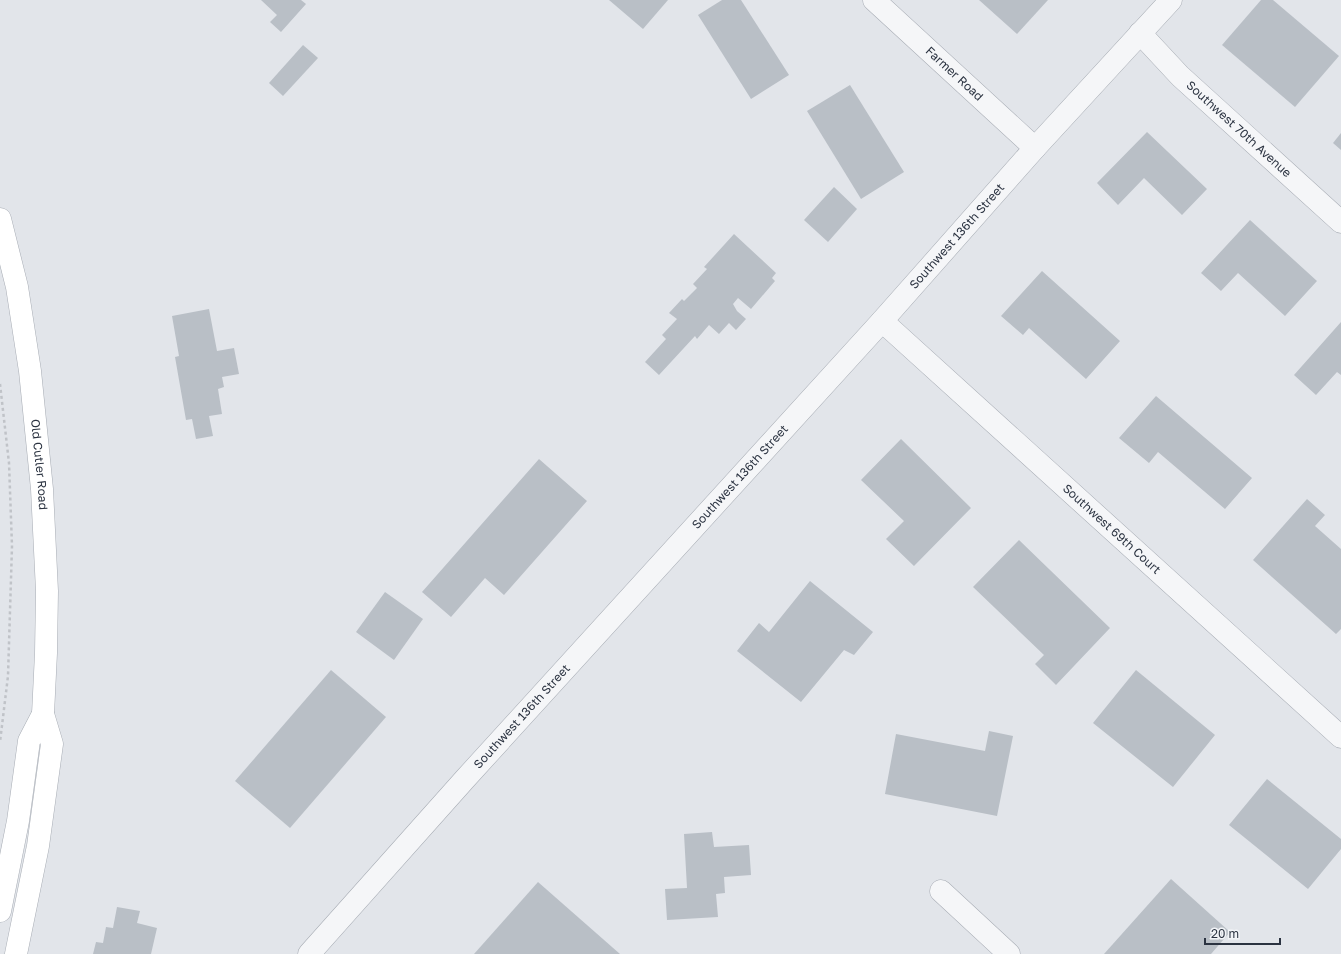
<svg xmlns="http://www.w3.org/2000/svg" width="1341" height="954" viewBox="0 0 1341 954" font-family="'Golos Text',sans-serif">
	<rect width="100%" height="100%" fill="#e2e5ea"/>
	<g fill="#b9bfc6">
		<path d="M261,0H301L306,4L281,32L270,22L277,15Z"/>
		<path d="M609,0H668L643,29Z"/>
		<path d="M722,0H741L789,75L751,99L698,15Z"/>
		<path d="M979,0H1048L1017,34Z"/>
		<path d="M1261,0H1273L1339,56L1295,107L1222,45Z"/>
		<path d="M303,45L318,58L283,96L269,83Z"/>
		<path d="M850,85L904,172L861,199L807,111Z"/>
		<path d="M1147,132L1207,189L1182,215L1144,178L1118,205L1097,183Z"/>
		<path d="M1341,133V150L1333,143Z"/>
		<path d="M834,187L857,209L828,242L804,220Z"/>
		<path d="M1250,220L1317,281L1285,316L1238,273L1221,291L1201,273Z"/>
		<path d="M734,234L776,273L772,278L775,281L751,309L738,298L733,304L737,311L746,319L736,330L729,323L719,334L709,325L697,339L695,336L659,375L645,362L666,339L662,335L677,319L669,313L682,299L684,301L697,288L693,284L707,269L704,267Z"/>
		<path d="M1042,271L1120,341L1086,379L1029,328L1023,335L1001,316Z"/>
		<path d="M209,309L217,351L234,348L239,374L222,377L224,387L218,389L222,414L209,416L213,436L196,439L192,419L186,420L175,357L179,356L172,316Z"/>
		<path d="M1341,322V375L1337,372L1316,395L1294,375Z"/>
		<path d="M1156,396L1252,478L1225,509L1158,452L1149,463L1119,438Z"/>
		<path d="M901,439L971,508L914,566L886,539L904,521L861,480Z"/>
		<path d="M539,459L587,501L504,595L485,578L451,617L422,592Z"/>
		<path d="M1307,499L1325,515L1315,526L1341,549V629L1336,634L1253,560Z"/>
		<path d="M1019,540L1110,628L1056,685L1035,664L1044,655L973,587Z"/>
		<path d="M810,581L873,632L854,655L844,650L801,702L737,651L759,623L769,632Z"/>
		<path d="M385,592L423,619L394,660L356,632Z"/>
		<path d="M331,670L386,717L290,828L235,781Z"/>
		<path d="M1136,670L1215,735L1173,787L1093,723Z"/>
		<path d="M989,731L1013,736L997,816L885,794L896,734L985,751Z"/>
		<path d="M1267,779L1341,839V849L1308,889L1229,825Z"/>
		<path d="M712,832L714,847L749,845L751,875L724,877L725,893L716,894L718,917L667,920L665,889L687,888L684,834Z"/>
		<path d="M1171,879L1230,932L1211,954H1104Z"/>
		<path d="M538,882L620,954H474Z"/>
		<path d="M117,907L140,911L137,923L157,928L151,954H93L96,942L103,943L106,927L113,928Z"/>
	</g>
	<g fill="none" stroke-linecap="round" stroke-linejoin="round">
		<g stroke="#a7acb4" stroke-width="23">
			<g id="minor">
				<path id="s1" d="M874,0L1035,148"/>
				<path id="s2" d="M1140,33L1180,76L1341,222"/>
				<path id="s3" d="M882,321L1341,737"/>
				<path d="M941,891L1009,954"/>
			</g>
		</g>
		<g stroke="#a7acb4" stroke-width="23">
			<g id="tertiary">
				<path id="s4" d="M309,954L465,779L882,321L1035,148L1171,0"/>
			</g>
		</g>
		<g stroke="#a7acb4" stroke-width="23">
			<g id="secondary">
				<path id="s5" d="M0,219L17,287L30,371L42,489L47,591L46,653L43,714L52,744L38,846L16,954"/>
				<path d="M0,911L18,821L29,741L43,714"/>
			</g>
		</g>
		<path stroke="#c0c3c8" stroke-width="2.5" stroke-dasharray="3 3" stroke-linecap="butt" d="M0,384L9,463L12,546L8,676L0,742"/>
		<use href="#minor" stroke="#f5f6f8" stroke-width="22"/>
		<use href="#tertiary" stroke="#f5f6f8" stroke-width="22"/>
		<use href="#secondary" stroke="#fff" stroke-width="22"/>
	</g>
	<g text-anchor="middle" stroke-width="3" stroke-linejoin="round" paint-order="stroke">
		<g font-size="12" fill="#2b3341" stroke="#f2f4f7">
			<text dy="4" stroke="none"><textPath href="#s1" startOffset="109">Farmer Road</textPath></text>
			<text dy="4" stroke="none"><textPath href="#s2" startOffset="138">Southwest 70th Avenue</textPath></text>
			<text dy="4" stroke="none"><textPath href="#s4" startOffset="967">Southwest 136th Street</textPath></text>
			<text dy="4" stroke="none"><textPath href="#s5" startOffset="249">Old Cutler Road</textPath></text>
			<text dy="4" stroke="none"><textPath href="#s4" startOffset="643">Southwest 136th Street</textPath></text>
			<text dy="4" stroke="none"><textPath href="#s3" startOffset="310">Southwest 69th Court</textPath></text>
			<text dy="4" stroke="none"><textPath href="#s4" startOffset="319">Southwest 136th Street</textPath></text>
		</g>
	</g>
	<path d="M1205 938v6h75v-6" fill="none" stroke="#2b3341" stroke-width="2"/>
	<text x="1211" y="938" font-size="12" fill="#2b3341" stroke="#f2f4f7" stroke-width="3" paint-order="stroke">20 m</text>
</svg>
